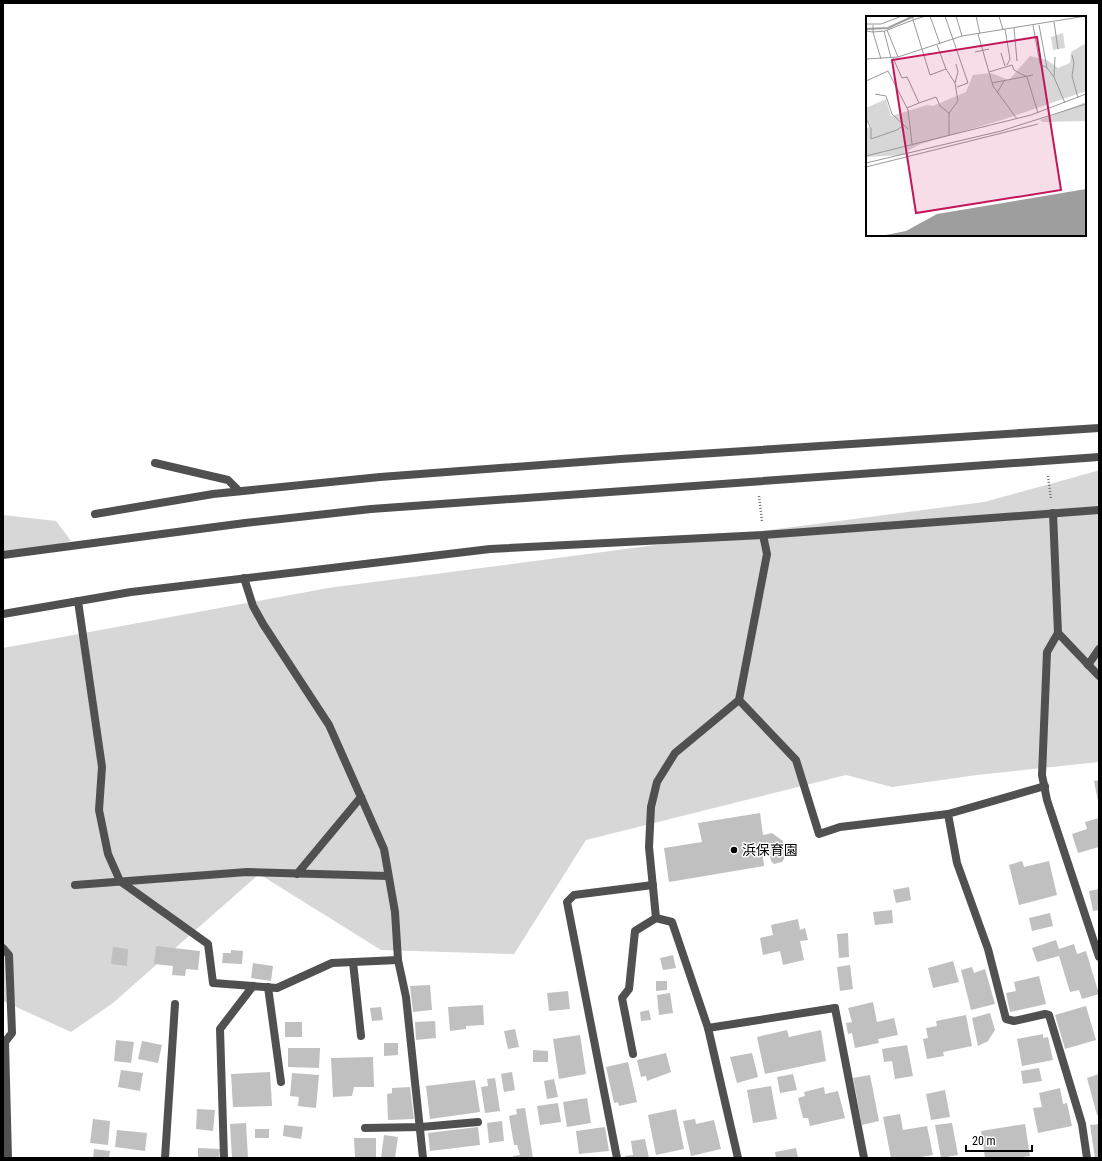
<svg xmlns="http://www.w3.org/2000/svg" width="1102" height="1161" viewBox="0 0 1102 1161" font-family="'Roboto Condensed','Noto Sans JP',sans-serif">
	<rect width="100%" height="100%" fill="#fff"/>
	<g fill="#d7d7d7">
		<path d="M1099,468V762L977,775L892,787L846,775L586,840L514,954L381,950L259,874L113,1003L71,1032L3,1001V648L328,588L984,502L1097,471Z"/>
		<path d="M3,515L56,521L71,541L3,557Z"/>
	</g>
	<g fill="#c0c0c0">
		<path d="M1099,780V801H1098L1094,781Z"/>
		<path d="M760,813L763,835L772,833L783,841L785,857L782,862L774,864L771,861L769,849L762,850L764,866L669,882L664,848L702,842L698,823Z"/>
		<path d="M1099,818V847L1078,853L1072,834L1087,829L1085,822Z"/>
		<path d="M1022,861L1024,867L1049,861L1057,895L1019,905L1009,865Z"/>
		<path d="M909,887L911,900L896,903L893,890Z"/>
		<path d="M1099,889V910L1093,911L1089,891Z"/>
		<path d="M892,910L893,923L875,925L873,912Z"/>
		<path d="M1050,913L1053,926L1032,931L1029,918Z"/>
		<path d="M798,919L800,930L805,928L808,940L800,941L804,960L783,965L780,951L763,955L760,938L773,935L771,925Z"/>
		<path d="M848,933L849,957L839,958L837,934Z"/>
		<path d="M1056,940L1059,949L1074,944L1077,954L1086,951L1099,994L1082,999L1079,990L1070,992L1059,956L1037,962L1032,948Z"/>
		<path d="M156,946L200,951L198,970L186,969L185,976L172,975L173,966L154,964Z"/>
		<path d="M113,947L128,949L127,966L111,964Z"/>
		<path d="M231,950L243,951L242,964L222,963L223,953H231Z"/>
		<path d="M673,955L676,968L663,970L660,958Z"/>
		<path d="M953,961L959,982L933,988L928,968Z"/>
		<path d="M253,963L273,966L271,981L251,978Z"/>
		<path d="M850,965L853,989L840,991L837,967Z"/>
		<path d="M972,967L974,973L985,969L995,1004L971,1010L961,970Z"/>
		<path d="M1039,976L1046,1004L1010,1012L1006,993L1016,991L1014,982Z"/>
		<path d="M656,981H667V990L656,991Z"/>
		<path d="M430,985L432,1010L413,1012L410,986Z"/>
		<path d="M568,991L570,1009L549,1011L547,993Z"/>
		<path d="M670,993L673,1013L659,1015L657,995Z"/>
		<path d="M873,1002L877,1022L894,1018L898,1035L878,1039L879,1043L855,1048L852,1033L848,1034L846,1023L852,1022L848,1008Z"/>
		<path d="M483,1005L484,1025L466,1026V1029L450,1031L448,1007Z"/>
		<path d="M1086,1006L1096,1040L1065,1049L1055,1015Z"/>
		<path d="M381,1007L383,1020L372,1021L370,1008Z"/>
		<path d="M649,1010L651,1020L641,1021L640,1012Z"/>
		<path d="M990,1013L995,1030L988,1041L978,1046L972,1018Z"/>
		<path d="M966,1015L972,1046L943,1052L944,1056L927,1059L923,1039L928,1038L926,1028L937,1026L936,1021Z"/>
		<path d="M435,1021L436,1038L416,1040L415,1022Z"/>
		<rect x="285" y="1022" width="17" height="15"/>
		<path d="M515,1029L519,1047L508,1049L504,1031Z"/>
		<path d="M787,1030L789,1037L821,1030L826,1061L765,1074L757,1037Z"/>
		<path d="M1043,1034V1038L1048,1037L1053,1060L1022,1066L1017,1039Z"/>
		<path d="M580,1035L586,1074L559,1079L553,1039Z"/>
		<path d="M116,1040L134,1042L131,1063L114,1061Z"/>
		<path d="M142,1041L162,1045L158,1063L138,1059Z"/>
		<path d="M384,1043H398V1055L384,1056Z"/>
		<path d="M907,1045L913,1076L895,1079L892,1061L884,1062L882,1049Z"/>
		<path d="M288,1048H320L319,1068L288,1067Z"/>
		<path d="M533,1050L548,1051V1062H533Z"/>
		<path d="M666,1053L671,1072L647,1081L646,1076L641,1077L637,1060Z"/>
		<path d="M752,1053L758,1077L737,1083L730,1057Z"/>
		<path d="M373,1057L374,1087H354L352,1096L333,1097L331,1058Z"/>
		<path d="M628,1062L637,1102L619,1106L618,1102L614,1103L606,1067Z"/>
		<path d="M1039,1068L1042,1081L1023,1084L1021,1071Z"/>
		<path d="M121,1070L143,1073L140,1091L118,1087Z"/>
		<path d="M270,1072L272,1106L233,1107L231,1074Z"/>
		<path d="M512,1072L515,1090L504,1092L501,1074Z"/>
		<path d="M292,1073L319,1075L316,1108L298,1106L299,1097L290,1096Z"/>
		<path d="M793,1074L797,1090L780,1093L777,1077Z"/>
		<path d="M1099,1074V1115H1097L1087,1078Z"/>
		<path d="M870,1075L879,1121L862,1125L853,1078Z"/>
		<path d="M495,1078L500,1111L485,1113L481,1087L488,1086L487,1079Z"/>
		<path d="M554,1079L558,1097L547,1099L544,1081Z"/>
		<path d="M475,1080L480,1112L430,1119L426,1086Z"/>
		<path d="M771,1086L777,1119L753,1123L747,1090Z"/>
		<path d="M410,1087L414,1119L388,1120L387,1094L392,1093V1088Z"/>
		<path d="M824,1087L825,1094L838,1091L845,1118L810,1126L808,1118H803L798,1098L805,1096L804,1092Z"/>
		<path d="M1060,1088L1063,1104L1067,1103L1072,1126L1038,1133L1033,1108L1042,1107L1039,1093Z"/>
		<path d="M945,1090L950,1117L931,1120L926,1094Z"/>
		<path d="M587,1098L591,1123L567,1127L563,1102Z"/>
		<path d="M558,1103L561,1122L540,1125L537,1106Z"/>
		<path d="M525,1108L533,1158H514L513,1156L520,1155L517,1145H514L509,1116L517,1114L516,1109Z"/>
		<path d="M197,1109L215,1110L213,1131L196,1129Z"/>
		<path d="M676,1109L684,1149L656,1155L648,1115Z"/>
		<path d="M900,1114L903,1130L927,1126L933,1155L915,1158H891L883,1117Z"/>
		<path d="M93,1119L110,1121L108,1145L90,1143Z"/>
		<path d="M695,1119L696,1124L714,1120L721,1149L691,1156L683,1121Z"/>
		<path d="M502,1121L504,1141L489,1143L487,1123Z"/>
		<path d="M246,1123L248,1158H232L230,1124Z"/>
		<path d="M952,1123L958,1155L941,1158L935,1125Z"/>
		<path d="M1025,1124L1030,1156L1016,1158H985L981,1131Z"/>
		<path d="M1099,1124V1158H1095L1090,1125Z"/>
		<path d="M284,1125L303,1127L301,1139L283,1136Z"/>
		<path d="M478,1127L480,1145L430,1151L428,1133Z"/>
		<path d="M605,1127L609,1151L579,1154L576,1131Z"/>
		<rect x="255" y="1129" width="14" height="9"/>
		<path d="M117,1130L147,1133L145,1151L115,1147Z"/>
		<path d="M384,1135L398,1137L395,1158H381Z"/>
		<path d="M354,1138H376V1158H355Z"/>
		<path d="M645,1139L649,1158H625V1156L633,1155L631,1141Z"/>
		<path d="M198,1148L220,1149L219,1158H198Z"/>
		<path d="M796,1148L798,1158H776L775,1152Z"/>
		<path d="M94,1149L110,1151L109,1158H93Z"/>
	</g>
	<g fill="none" stroke-linecap="round" stroke-linejoin="round">
		<g stroke="#727272" stroke-width="2.5" stroke-dasharray="1 2" stroke-linecap="butt">
			<path d="M1048,476L1051,499"/>
			<path d="M759,496L762,521"/>
		</g>
		<g stroke="#505050" stroke-width="8">
			<path d="M155,463L228,480L239,491"/>
			<path d="M95,514L213,494L380,477L621,459L1099,428"/>
			<path d="M763,535L767,554L739,700L796,760L819,834L840,827L948,814"/>
			<path d="M78,601L102,767L99,810L108,854L120,881L208,944L213,983L277,988L332,963L398,960"/>
			<path d="M1058,633L1047,652L1042,775L1047,800L1099,957"/>
			<path d="M1088,665L1099,649"/>
			<path d="M1045,786L948,814L957,863L988,949L1006,1019L1014,1021L1045,1014L1049,1015L1082,1124L1087,1158"/>
			<path d="M297,874L361,797"/>
			<path d="M75,885L247,872L388,876"/>
			<path d="M3,948L9,955L12,1033L5,1042L8,1158"/>
			<path d="M353,962L361,1036"/>
			<path d="M268,987L281,1082"/>
			<path d="M708,1028L835,1008"/>
			<path d="M633,1054L622,998L629,989L635,931L656,918L649,847L651,807L657,782L675,753L739,700"/>
			<path d="M365,1128L421,1127L478,1122"/>
			<path d="M224,1158L220,1029L253,986"/>
			<path d="M617,1158L567,902L574,895L653,885"/>
		</g>
		<g stroke="#505050" stroke-width="8">
			<path d="M1053,513L1058,633L1099,676"/>
			<path d="M3,555L245,523L371,509L1099,457"/>
			<path d="M244,578L253,606L263,624L329,725L384,849L395,912L398,960L406,997L423,1158"/>
			<path d="M3,614L131,592L490,549L763,535L1099,510"/>
			<path d="M656,918L672,922L708,1028L738,1158"/>
			<path d="M835,1008L864,1158"/>
			<path d="M165,1158L175,1004"/>
		</g>
	</g>
	<circle fill="#000" stroke="#fff" stroke-width="1.5" cx="734" cy="850" r="4"/>
	<g text-anchor="middle" stroke-width="3" stroke-linejoin="round" paint-order="stroke">
		<g font-size="14" fill="#000" stroke="#fff" text-anchor="start">
			<text x="742" y="855">浜保育園</text>
		</g>
	</g>
	<g transform="translate(866 16)">
		<rect width="220" height="220" fill="#fff"/>
		<path d="M197,17L199,32L187,34L185,21ZM220,27V75L139,103L55,128L41,135L39,139L0,141V112L5,111L0,101V92L20,83L25,100L61,89L67,90L100,76L107,59L125,57L143,64L164,40L181,44L192,52L204,47L205,36ZM220,86V105L177,106L174,104Z" fill="#d7d7d7"/>
		<path d="M220,173V220H15L40,215L71,198Z" fill="#9e9e9e"/>
		<path fill="none" stroke="#9e9e9e" stroke-width="2" d="M0,13L22,12L48,0"/>
		<path fill="none" stroke="#999" stroke-width="1" d="M47,0V4L60,0M64,0L74,28M79,0L102,67L91,71M90,0L96,20M110,0L114,18M133,0L137,14M188,6L192,33M0,8H15L36,0M7,9V16L19,15L47,4L64,59L80,53M167,9L174,48L181,52M173,9L181,52L188,61M148,12L151,45M139,13L144,43L141,49M21,14L32,41M0,15L7,16L15,43M18,15L25,42M112,18L127,70L151,103M71,29L80,53L89,67M109,36L123,33M135,37L139,50M206,39L208,47L206,60L212,82M189,41L188,61L199,87M27,42L36,62L41,61L53,87L41,92M0,43L32,41L96,20L220,0M123,56L146,49L148,54L161,61L172,97M0,65L22,55L42,94L46,128M126,67L167,59M131,77L138,65M9,78L20,80L26,98L42,113M53,87L70,81L74,90L83,97V119M83,97L92,85L89,67L92,56L90,48M0,102L5,113V123L31,114L38,109M0,140L165,99L220,78M0,147L135,115L220,88M0,151L172,108"/>
		<path fill="#c2185b" fill-opacity="0.15" stroke="#c2185b" stroke-width="2" d="M171,21L195,174L50,197L26,44Z"/>
		<rect width="220" height="220" fill="none" stroke="#000" stroke-width="2"/>
	</g>
	<rect width="1102" height="1161" fill="none" stroke="#000000" stroke-width="8"/>
	<path d="M966 1145v6h66v-6" fill="none" stroke="#000000" stroke-width="2"/>
	<text x="972" y="1145" font-size="12" fill="#000000" stroke="#ffffff" stroke-width="3" paint-order="stroke">20 m</text>
</svg>
